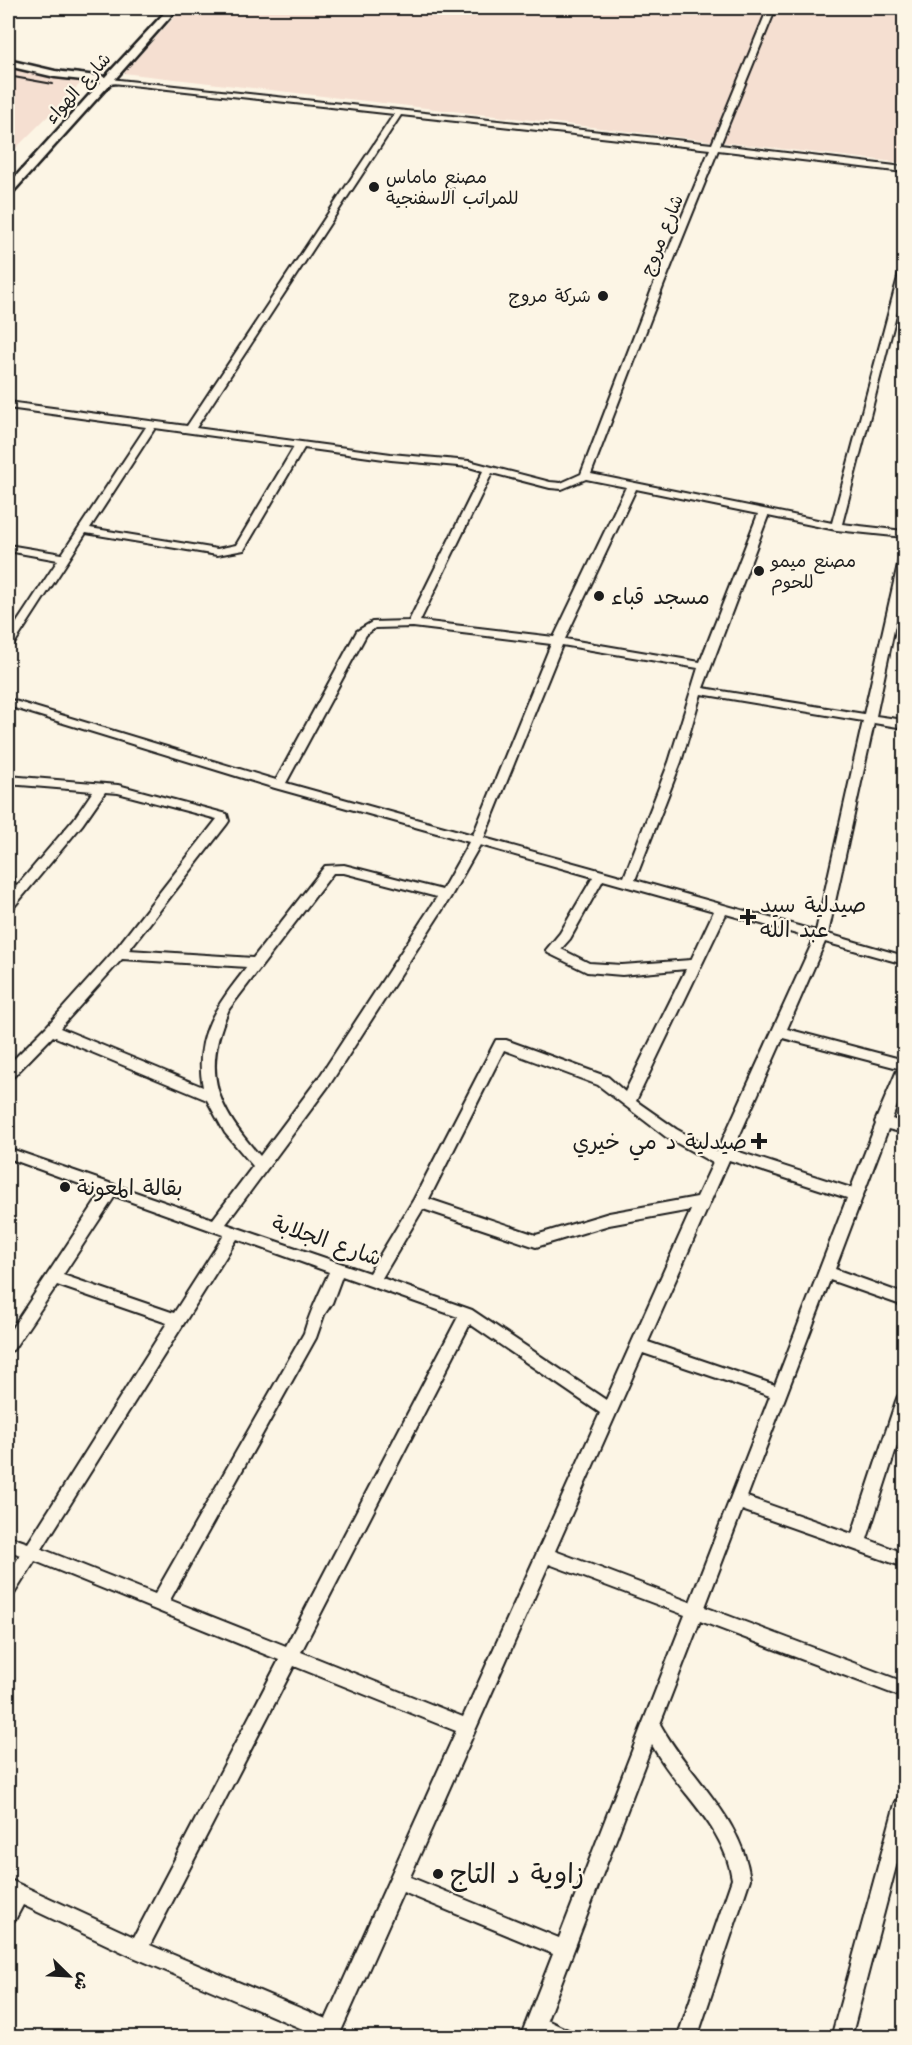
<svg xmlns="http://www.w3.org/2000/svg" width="912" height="2045" viewBox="0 0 912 2045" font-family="'Architects Daughter','Playpen Sans Arabic',sans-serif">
	<rect width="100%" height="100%" fill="#fcf5e5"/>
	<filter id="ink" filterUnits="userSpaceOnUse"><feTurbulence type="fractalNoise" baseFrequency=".0167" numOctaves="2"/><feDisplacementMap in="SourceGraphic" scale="12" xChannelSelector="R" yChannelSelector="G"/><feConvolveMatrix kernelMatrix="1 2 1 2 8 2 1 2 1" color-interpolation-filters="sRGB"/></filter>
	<g filter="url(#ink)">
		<g fill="#f5dfd1">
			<path d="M183,8H904V163L123,73Z"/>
			<path d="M8,66L84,80L8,156Z"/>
		</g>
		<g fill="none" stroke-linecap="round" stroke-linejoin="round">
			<g stroke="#1c1c1c" stroke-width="4">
				<g id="minor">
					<path d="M768,8H776L720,145L904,167V172L718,150L664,284L591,474L832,523L900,270L904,267V285L842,524L904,531V537L836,530L768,516L703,688L864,714L899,560L904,557V582L876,716L904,720V728L874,723L828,934L904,956V964L825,942L787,1029L904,1060V1087L892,1119L904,1123V1133L888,1129L835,1269L904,1294V1306L830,1280L747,1497L852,1534L896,1401L898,1396L904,1395V1424L867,1539L904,1553V1567L742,1510L705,1607L904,1682V1698L700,1621L660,1724C689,1777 742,1817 750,1879L697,2038H677L732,1879C724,1824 677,1792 652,1745L547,2020L570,2031L573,2038H520L553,1954L403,1892L338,2038H318L319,2036L131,1956L23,1905L15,1920L8,1922V1879L134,1937L279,1660L35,1561L14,1594L8,1596V1575L20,1555L8,1550V1536L28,1543L167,1323L57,1285L13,1350L8,1352V1334L102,1192L8,1158V1148L213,1219L253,1166L225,1133L207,1100L53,1036L13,1077L8,1078V1065L46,1027L114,951L217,819L118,793L105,792L82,825L13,908L8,909V875L12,876L16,887L74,819L93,791L8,784V776L118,785L227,814L229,821L227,824L129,950L253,958L325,866L344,865L442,890L469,842L275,788L8,706V699L276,780L357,631L372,622L409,621L483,471L469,467L391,460L304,448L244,550L217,555L86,533L14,644L8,647V636L58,560L8,551V545L62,554L146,427L8,408V402L187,426L394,114L113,83H110V79L712,144ZM401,115L710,149L654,284L581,474L561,483L550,482L469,461L391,454L196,428ZM155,428L294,447L236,545L217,549L90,528ZM492,473L550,488L562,489L586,479L626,487L554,637L420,621ZM636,489L758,514L700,662L565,639ZM413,627L551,644L473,835L286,783L366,635L375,628ZM562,645L698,668L669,762L624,877L484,838ZM701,694L863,721L816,931L635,880L681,762ZM480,845L593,877L560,933L546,950L548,953L587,972L622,975L686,969L625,1092L608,1077L506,1040H496L414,1199L369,1273L226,1224L330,1084L450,898ZM333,873H344L437,897L320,1076L260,1156C216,1107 201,1072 229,1009ZM603,880L714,911L691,960L622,965L589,963L561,949L570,939ZM726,914L814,939L717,1152L676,1129L636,1101ZM122,959L247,967C217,1005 193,1036 203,1087L60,1028ZM783,1038L898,1068L875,1122L876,1124L851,1188L733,1150ZM504,1050L598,1085L666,1137L713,1163L697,1197L609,1213L536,1235L429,1199ZM729,1160L847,1198L775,1385L648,1342ZM115,1196L224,1235L174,1313L63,1275ZM423,1209L536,1247L609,1225L691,1210L606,1400L472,1310L382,1278ZM237,1239L329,1272C320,1293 310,1311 304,1333L155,1594L42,1549ZM342,1276L458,1317L286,1646L170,1600L316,1338L324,1315L332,1303ZM470,1324L600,1413L463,1717L301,1652ZM643,1353L770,1396L690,1602L555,1551ZM549,1564L685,1615L559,1938L410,1877ZM294,1666L456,1731L326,2019L150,1945Z"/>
					<path d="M904,1795V1836L851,2038H831L895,1804L898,1798Z"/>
				</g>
			</g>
			<g stroke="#1c1c1c" stroke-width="5">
				<path id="tertiary" d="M169,8H178L115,79L116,83L110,84L12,193L8,194V185L101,82L55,77L8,66V60L55,71L105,77Z"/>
			</g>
			<use href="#minor" fill="#fcf5e5" fill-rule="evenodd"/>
			<use href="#tertiary" fill="#fcf5e5" fill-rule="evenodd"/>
			<path stroke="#1c1c1c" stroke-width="2" d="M8,76L53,84"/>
		</g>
	</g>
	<g fill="#1c1c1c" stroke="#fcf5e5" stroke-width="2">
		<circle cx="374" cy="187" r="6"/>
		<circle cx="603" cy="296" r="6"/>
		<circle cx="759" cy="571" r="6"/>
		<circle cx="599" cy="596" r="6"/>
		<path d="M745 908h6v6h6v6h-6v6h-6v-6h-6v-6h6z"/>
		<path d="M756 1132h6v6h6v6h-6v6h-6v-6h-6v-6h6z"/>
		<circle cx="65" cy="1187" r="6"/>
		<circle cx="438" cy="1874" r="6"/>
	</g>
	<g text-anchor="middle" stroke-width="4.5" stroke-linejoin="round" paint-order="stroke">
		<g font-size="18" fill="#1c1c1c" stroke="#fcf5e5">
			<text transform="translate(78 88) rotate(-48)" y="6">شارع الهواء</text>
			<text transform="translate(662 235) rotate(-68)" y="6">شارع مروج</text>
		</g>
		<g font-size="18" fill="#1c1c1c" stroke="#fcf5e5" text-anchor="start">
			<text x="386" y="183">مصنع ماماس<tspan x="386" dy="21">للمراتب الاسفنجية</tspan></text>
			<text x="591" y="302" text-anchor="end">شركة مروج</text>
			<text x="771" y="567">مصنع ميمو<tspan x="771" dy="21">للحوم</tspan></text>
		</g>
		<g font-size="22" fill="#1c1c1c" stroke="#fcf5e5" text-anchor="start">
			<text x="611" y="604">مسجد قباء</text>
			<text x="760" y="912">صيدلية سيد<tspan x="760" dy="25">عبد الله</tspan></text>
			<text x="747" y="1149" text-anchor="end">صيدلية د مي خيري</text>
			<text x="77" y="1195">بقالة المعونة</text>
		</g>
		<g font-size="22" fill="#1c1c1c" stroke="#fcf5e5">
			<text transform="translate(327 1240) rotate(19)" y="8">شارع الجلابة</text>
		</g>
		<g font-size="27" fill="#1c1c1c" stroke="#fcf5e5" text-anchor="start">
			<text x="450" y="1883">زاوية د التاج</text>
		</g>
	</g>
	<rect width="912" height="2045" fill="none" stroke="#fcf5e5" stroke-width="30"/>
	<rect x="15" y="15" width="882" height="2015" fill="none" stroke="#1c1c1c" stroke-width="2" filter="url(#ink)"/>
	<g transform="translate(69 1976) rotate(114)" stroke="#fcf5e5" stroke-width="4.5" paint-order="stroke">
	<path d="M0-4.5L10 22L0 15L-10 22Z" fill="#1c1c1c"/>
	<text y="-9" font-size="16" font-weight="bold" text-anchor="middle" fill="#1c1c1c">ش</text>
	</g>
</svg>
